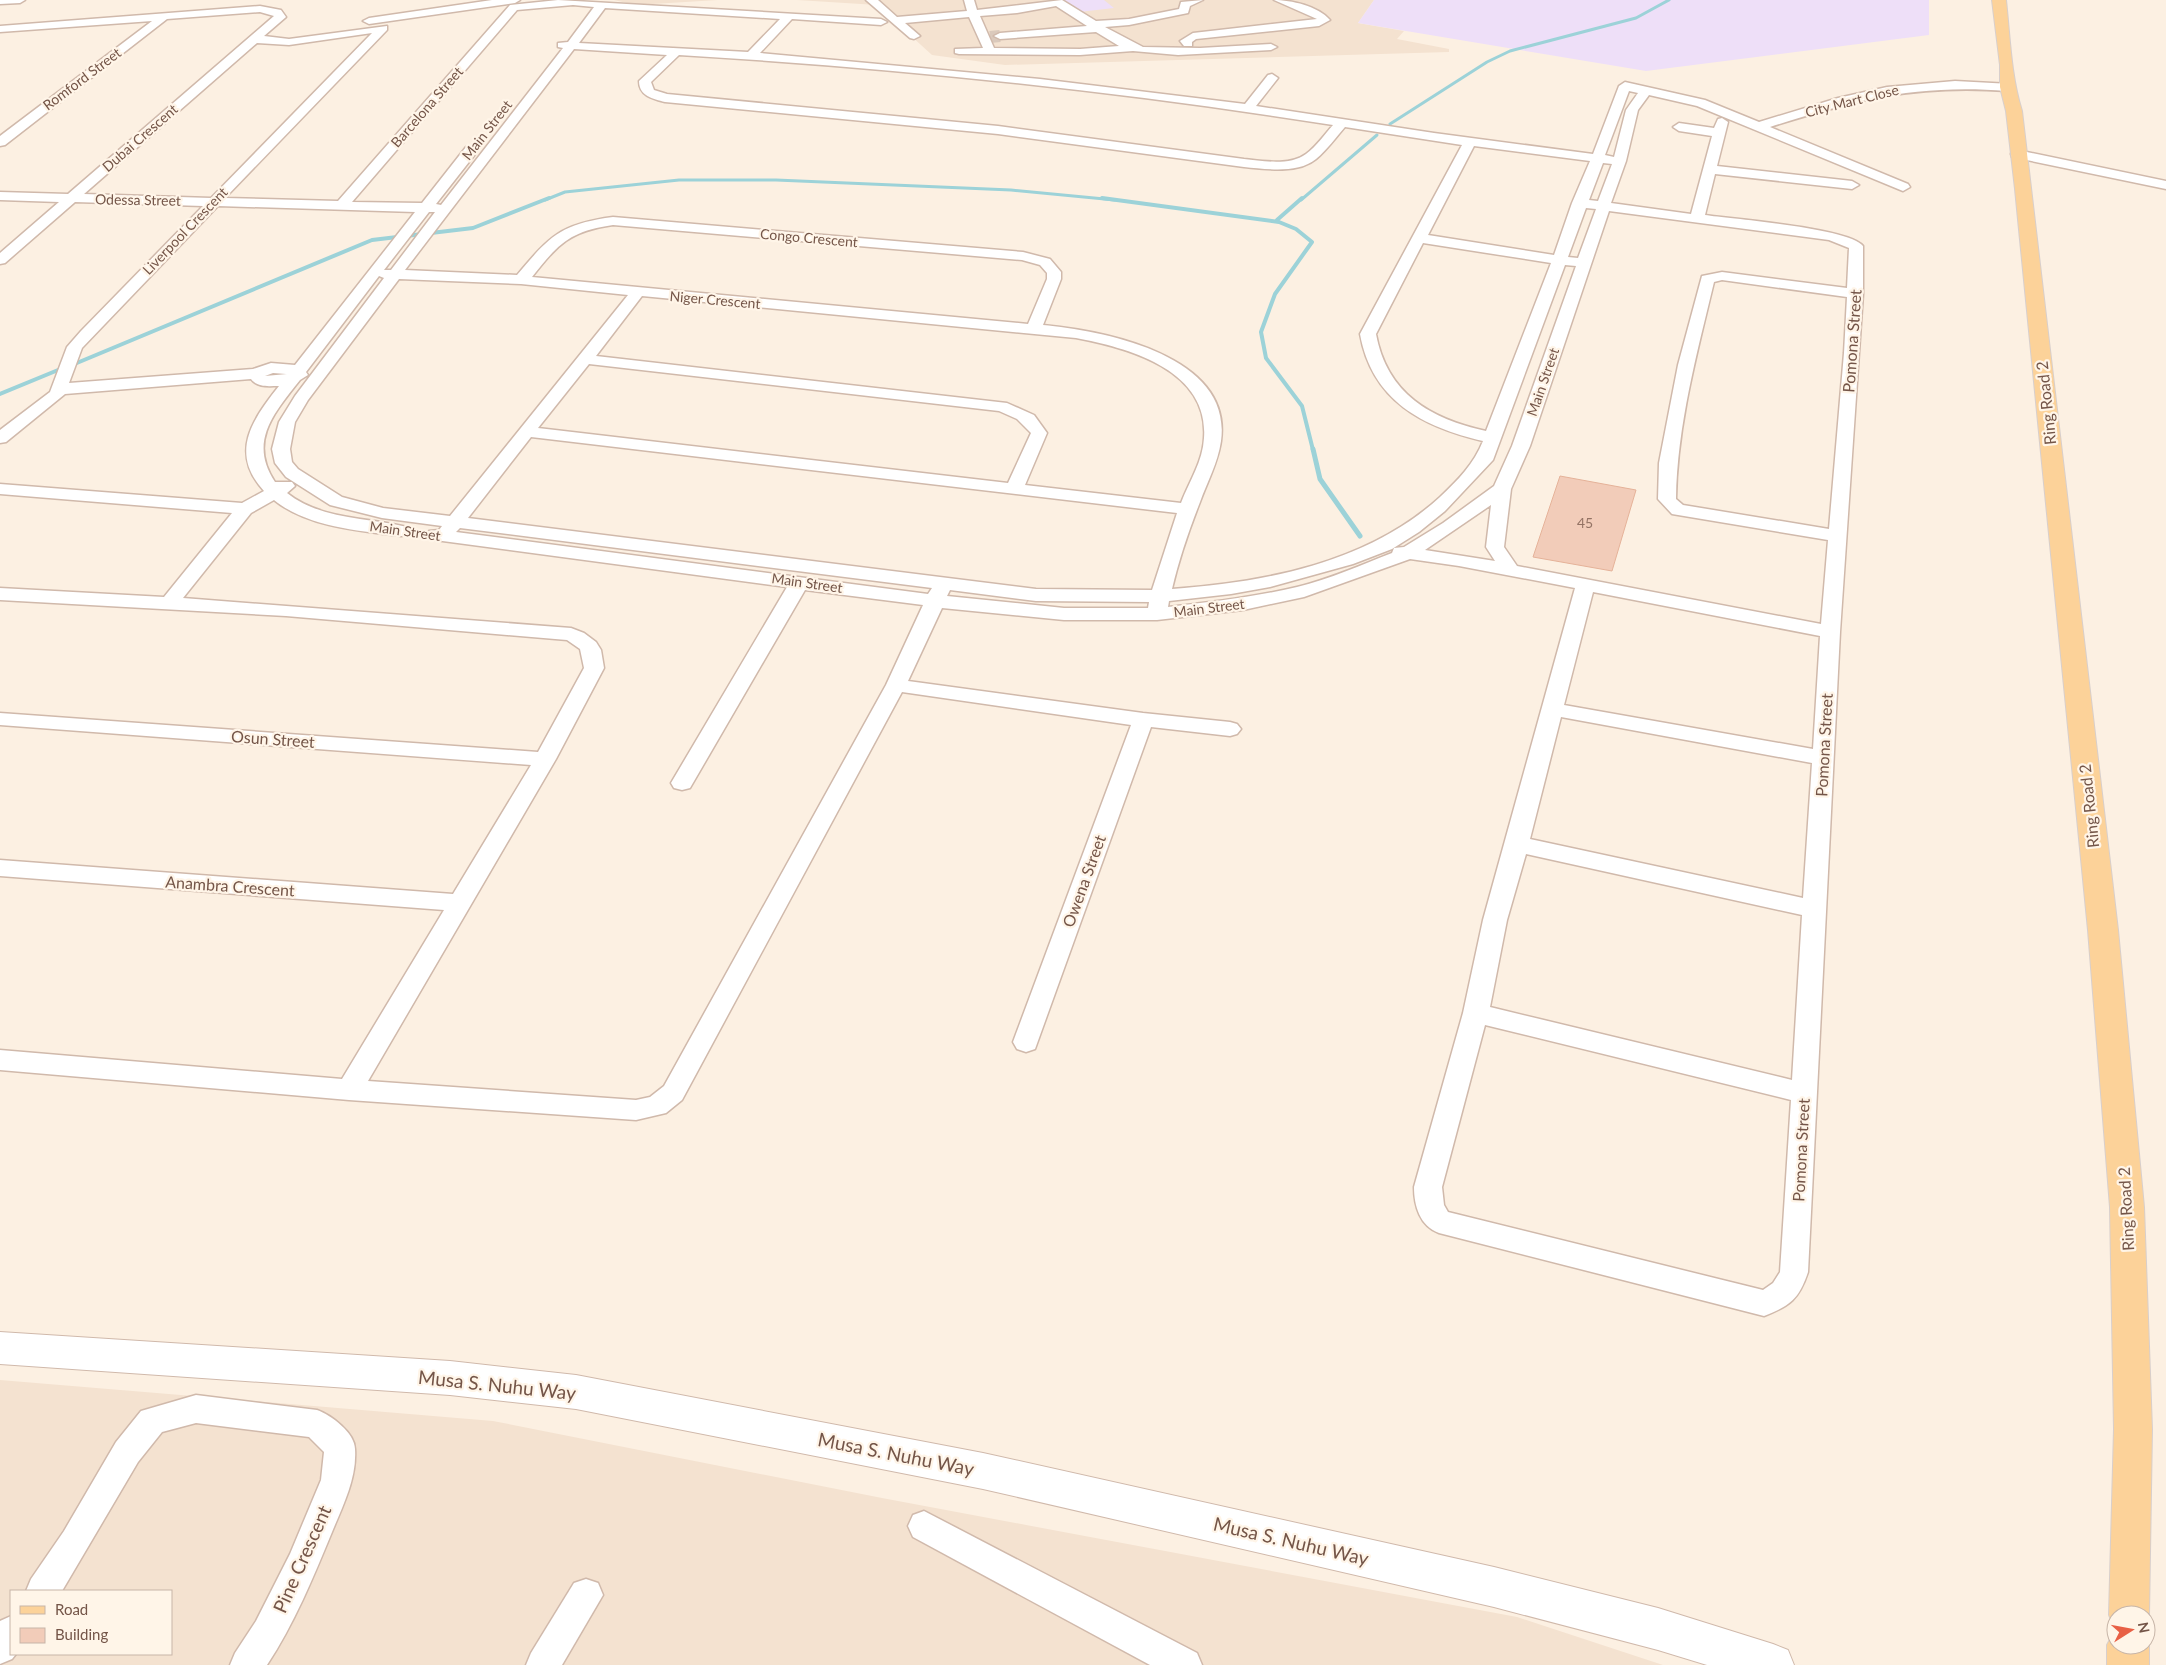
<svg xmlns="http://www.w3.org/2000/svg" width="2166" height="1665" viewBox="0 0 2166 1665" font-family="Lato,sans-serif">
	<rect width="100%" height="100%" fill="#fcf0e2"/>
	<g fill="#f4e2d0" fill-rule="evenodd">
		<path d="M614,0H718L636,5Z"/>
		<path d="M797,0H1374L1358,23L1404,31L1397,39L1449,49V52L1005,65L932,55L877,5Z"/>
		<path d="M0,1380L493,1421L882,1498L1517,1617L1663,1665H0ZM11,1591H171V1654H11Z"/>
	</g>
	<g fill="#eedff8">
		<path d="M1064,0H1104L1114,8L1079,12Z"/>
		<path d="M1374,0H1929V35L1646,71L1358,23Z"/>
	</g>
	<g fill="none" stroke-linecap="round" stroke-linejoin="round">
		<g stroke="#9cd2d8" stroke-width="3">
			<path d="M1390,124L1487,62L1510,51L1636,18L1669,0"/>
			<path d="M545,200L565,192L679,180H776L1011,190L1115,200"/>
			<path d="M1301,200L1377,135"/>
		</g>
		<g stroke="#9cd2d8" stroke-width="4">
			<path d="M1102,198L1279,222L1296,229L1312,242L1275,294L1261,332L1266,358L1302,406L1313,450"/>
			<path d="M1277,220L1302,198"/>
			<path d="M72,365L372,240L473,228L549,198"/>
			<path d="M0,394L63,368"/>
		</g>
		<path stroke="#9cd2d8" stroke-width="5" d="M1313,449L1320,479L1360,536"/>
	</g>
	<path fill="#f2ccb9" stroke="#e5b299" d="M1560,476L1636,490L1612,571L1533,557Z"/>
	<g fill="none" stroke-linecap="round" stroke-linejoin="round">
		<path stroke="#dac9bc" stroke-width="12" stroke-dasharray="12 6" stroke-linecap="butt" d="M990,37L1000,36"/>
		<g stroke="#d0b9ab" stroke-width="3">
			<g id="minor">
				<path d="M0,0H25L20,3L0,4Z"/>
				<path d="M492,0H520L515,3L369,24L363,21L369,18Z"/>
				<path d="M558,0L881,19L887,22L881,25L792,19L760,53L1040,79L1245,104L1268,75L1272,74L1278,78L1256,106L1434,133L1593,154L1619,86L1625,82L1705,100L1759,122L1838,98L1887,87L1955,81L2011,84L2013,87L2011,90L2007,91C1915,84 1856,100 1770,127L1908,184L1910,187L1903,191L1697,106L1649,95L1638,110L1626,161L1611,203L1691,214L1712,136L1679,131L1673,127L1679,123L1714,128L1718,119L1722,118L1728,122L1717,166L1852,181L1859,185L1852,189L1715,174L1705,215C1732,219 1850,228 1863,246V294L1840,632L1808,1272C1799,1299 1790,1306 1764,1316L1439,1233C1420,1226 1414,1206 1414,1187L1463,1013L1483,920L1575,588L1459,566L1410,559L1304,597L1243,610L1157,620H1064L942,608L908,681L1143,713L1230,722L1237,724L1241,729L1237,734L1230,736L1151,727L1035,1049L1026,1052L1017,1049L1013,1042L1131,725L902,692L682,1100L666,1113L636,1120L349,1100L0,1070V1050L342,1079L444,910L0,876V860L453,894L531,765L0,725V713L538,752L584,668L580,649L567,640L286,616L0,600V588L164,597L232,513L0,494V484L242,503L264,491C229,453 252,420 279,386C268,386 258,388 251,379L65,394L6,442L0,443V430L50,392L67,347L81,331L203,206L75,202L5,263L0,264V253L59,202L0,200V192L68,194L274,16L260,12L167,19L5,145L0,146V136L152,21L0,32V26L260,6L281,10L286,17L264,36L289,39L387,26V30L225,198L338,201L510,5ZM573,5L594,7L568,42L558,43V47L563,48L441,205L436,204L476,153L477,150L476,147H466L422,203L352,202L517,10ZM605,8L780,19L748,52L579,43ZM372,33L211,198L84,194L257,43L289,45ZM574,49L667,55L639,81C639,96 653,99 665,102L998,134L1244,167C1266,169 1298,174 1316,159C1327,150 1336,137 1345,127L1462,145L1360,334C1372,401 1423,427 1483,441C1474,464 1458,480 1440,497C1368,563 1266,582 1172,589C1179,559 1189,530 1200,502C1207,482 1218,463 1221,441C1233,355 1104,331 1043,325L1061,279V272L1050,259L1023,252L613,217C560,224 550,236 517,275L405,270ZM679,55C897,68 1118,91 1333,125C1325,134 1316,147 1306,154C1290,166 1263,161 1244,159L998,126L667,94L654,90L651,82ZM1629,91L1638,93L1626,110L1614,157L1605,155ZM1474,146L1590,161L1572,203L1554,255L1428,235ZM1603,163L1612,164L1598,201L1589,200ZM218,206L415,212L295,365L271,363L253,369L69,383L82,348ZM1586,208L1596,209L1578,258L1568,257ZM1609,211L1829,240L1849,248L1847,288L1722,272L1702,276L1678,365L1659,463L1658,499L1672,514L1828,540L1821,624L1517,566L1504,547L1511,489L1530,446ZM429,212H435L391,270H384ZM613,225L1022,260L1040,265L1047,273V279L1028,324L532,277C558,244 570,231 613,225ZM1423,243L1551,263L1486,431C1431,419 1387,394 1376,334ZM1565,265L1576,266L1512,446L1494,486L1443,523L1404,547L1394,548L1392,553C1361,565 1330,579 1297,587C1255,597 1211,602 1168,607L1169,601L1231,594L1270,587L1353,564L1392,549L1419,532L1445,511L1493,460ZM379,276L384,278L295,396L279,422L272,449L275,463L286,477L330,505L382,518L442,526L439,530L429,531L426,535L429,539L435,540L787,587L671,783L674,788L682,790L690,788L805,590L923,605L886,685L664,1086L650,1097L636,1100L368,1081L556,759L604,668L601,650L596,642L584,633L571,628L183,598L251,513L274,500C307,527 360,531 401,536L407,535L410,531L407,527C367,517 321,520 287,493L295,486L292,482H275C248,442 274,413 300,380L308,375L306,372ZM399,279L521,284L628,295L450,516L383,508L342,497L298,469L292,462L290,449L295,422L308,400ZM1722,280L1847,297L1844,353L1829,529L1683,505L1676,499C1677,426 1697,353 1714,282ZM642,296L1076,338C1129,348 1209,370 1204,438C1203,461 1189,482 1181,503L1025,485L1047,433L1034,415L1007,403L596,356ZM589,364L999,411L1017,419L1031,433L1008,483L538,428ZM273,373L286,374H287L265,376ZM531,437L1177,513L1152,590L1036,589L468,518ZM1491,505L1486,547L1495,561L1425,550ZM460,528L932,588L928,594L456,532ZM950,590L1036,601L1149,602L1148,608H1064L947,596ZM1593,592L1820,636L1813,749L1564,705ZM1561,717L1812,763L1803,898L1530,839ZM1526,854L1802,915L1792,1080L1490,1007L1507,920ZM1485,1025L1791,1100L1780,1272L1773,1283L1763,1290L1448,1212L1444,1205L1442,1187Z"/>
				<path d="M866,0H878L897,17L967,11L964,0H974L977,10L1062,0L1096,21L1129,19L1179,9L1181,2L1203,0L1190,6L1188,13L1129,25L1105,27L1143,47L1200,48L1271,44L1277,47L1271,50L1178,55L1133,51L1080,55L959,54L955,53V49L983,48L969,17L905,23L920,36L914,39L910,38ZM1056,6L1087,26L1000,33L994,36L1000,39L1096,32L1119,46L1080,49L994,48L980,16L1017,13Z"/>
				<path d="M1274,0C1291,0 1318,6 1330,20L1319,26L1196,39L1192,42V46H1184L1180,41L1193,33L1317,19Z"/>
				<path d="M2017,150L2166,181V189L2012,157L2011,154L2012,151Z"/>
				<path d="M196,1395L317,1410C331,1415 355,1433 355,1449C357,1478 343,1505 332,1532C313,1578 294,1624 267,1665H230L235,1653L256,1621L290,1554L321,1480L324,1452L309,1437L196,1423L162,1432L138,1462L62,1591H26L31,1579L64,1531L116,1442L141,1411Z"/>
				<path d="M924,1511L1197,1653L1202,1665H1150L913,1537L908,1526L913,1515Z"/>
				<path d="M586,1579L598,1583L603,1595L562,1665H526L531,1653L574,1583Z"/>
				<path d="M11,1616V1654H16L12,1659L0,1664V1621Z"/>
			</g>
		</g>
		<g stroke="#d0b9ab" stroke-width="2">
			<path id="tertiary" d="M0,1332L450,1361L576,1375L983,1453L1494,1567L1658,1608L1773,1644L1788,1650L1794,1665H1707L1658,1650L1494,1607L983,1489L576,1409L450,1395L0,1364Z"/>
		</g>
		<g stroke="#d8cfcc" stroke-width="2">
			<path id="primary" d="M1992,0H2006C2010,37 2011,76 2022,111L2118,930L2144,1207L2152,1429L2149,1615L2146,1623V1615H2116V1645H2146V1638L2149,1645V1665H2107V1645L2115,1630L2109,1615L2114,1429L2110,1207L2088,930L2015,189L2006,111L2000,87V65Z"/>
		</g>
		<use href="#minor" fill="#fff" fill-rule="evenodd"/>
		<use href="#tertiary" fill="#fff" fill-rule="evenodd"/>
		<use href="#primary" fill="#fcd299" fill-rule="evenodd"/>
	</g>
	<g text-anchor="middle" stroke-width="4.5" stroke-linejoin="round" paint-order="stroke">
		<g font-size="14" fill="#745548" stroke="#fff5e8">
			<text transform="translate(82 79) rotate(-37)" y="5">Romford Street</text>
			<text transform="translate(1852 101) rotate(-14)" y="5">City Mart Close</text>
			<text transform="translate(427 107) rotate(-49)" y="5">Barcelona Street</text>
			<text transform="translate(487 130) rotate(-52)" y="5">Main Street</text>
			<text transform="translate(140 138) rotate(-41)" y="5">Dubai Crescent</text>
			<text transform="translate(138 200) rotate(1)" y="5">Odessa Street</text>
			<text transform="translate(185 231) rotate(-46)" y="5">Liverpool Crescent</text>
			<text transform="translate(809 238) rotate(5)" y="5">Congo Crescent</text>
			<text transform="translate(715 300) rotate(5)" y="5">Niger Crescent</text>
			<text transform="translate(1543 382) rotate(-71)" y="5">Main Street</text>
			<text transform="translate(405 531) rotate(8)" y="5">Main Street</text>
			<text transform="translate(807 583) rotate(8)" y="5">Main Street</text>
			<text transform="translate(1209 608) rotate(-7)" y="5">Main Street</text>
		</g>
		<g font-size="14" fill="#947364">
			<text x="1585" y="528">45</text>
		</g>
		<g font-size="16" fill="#745548" stroke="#fff5e8">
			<text transform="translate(1852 341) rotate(-86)" y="6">Pomona Street</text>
			<text transform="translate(2046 403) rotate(-96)" y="6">Ring Road 2</text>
			<text transform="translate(273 739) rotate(4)" y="6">Osun Street</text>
			<text transform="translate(1824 745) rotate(-87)" y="6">Pomona Street</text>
			<text transform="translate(2089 806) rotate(-96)" y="6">Ring Road 2</text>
			<text transform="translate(1084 881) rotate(-70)" y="6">Owena Street</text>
			<text transform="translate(230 886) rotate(4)" y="6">Anambra Crescent</text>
			<text transform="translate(1801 1150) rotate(-87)" y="6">Pomona Street</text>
			<text transform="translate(2126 1209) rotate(-93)" y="6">Ring Road 2</text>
		</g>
		<g font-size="19" fill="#745548" stroke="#fff5e8">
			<text transform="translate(497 1385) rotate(6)" y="7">Musa S. Nuhu Way</text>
			<text transform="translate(896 1454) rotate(11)" y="7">Musa S. Nuhu Way</text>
			<text transform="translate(1291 1541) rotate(13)" y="7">Musa S. Nuhu Way</text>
			<text transform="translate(302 1559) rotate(-66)" y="7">Pine Crescent</text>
		</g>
	</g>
	<rect x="10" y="1590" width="162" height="65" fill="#fff5e8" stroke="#c7b5a8"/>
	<rect x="20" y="1606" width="25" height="8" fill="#fcd299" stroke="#c7b5a8"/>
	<text x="55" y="1615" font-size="15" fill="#745548">Road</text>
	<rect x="20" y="1628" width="25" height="15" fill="#f2ccb9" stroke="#c7b5a8"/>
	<text x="55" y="1640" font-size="15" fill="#745548">Building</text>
	<g transform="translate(2131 1630) rotate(79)"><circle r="24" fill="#fff5e8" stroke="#c7b5a8"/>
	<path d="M0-4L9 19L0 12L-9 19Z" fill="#e86045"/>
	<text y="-8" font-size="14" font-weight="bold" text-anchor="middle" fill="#745548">N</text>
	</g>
</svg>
